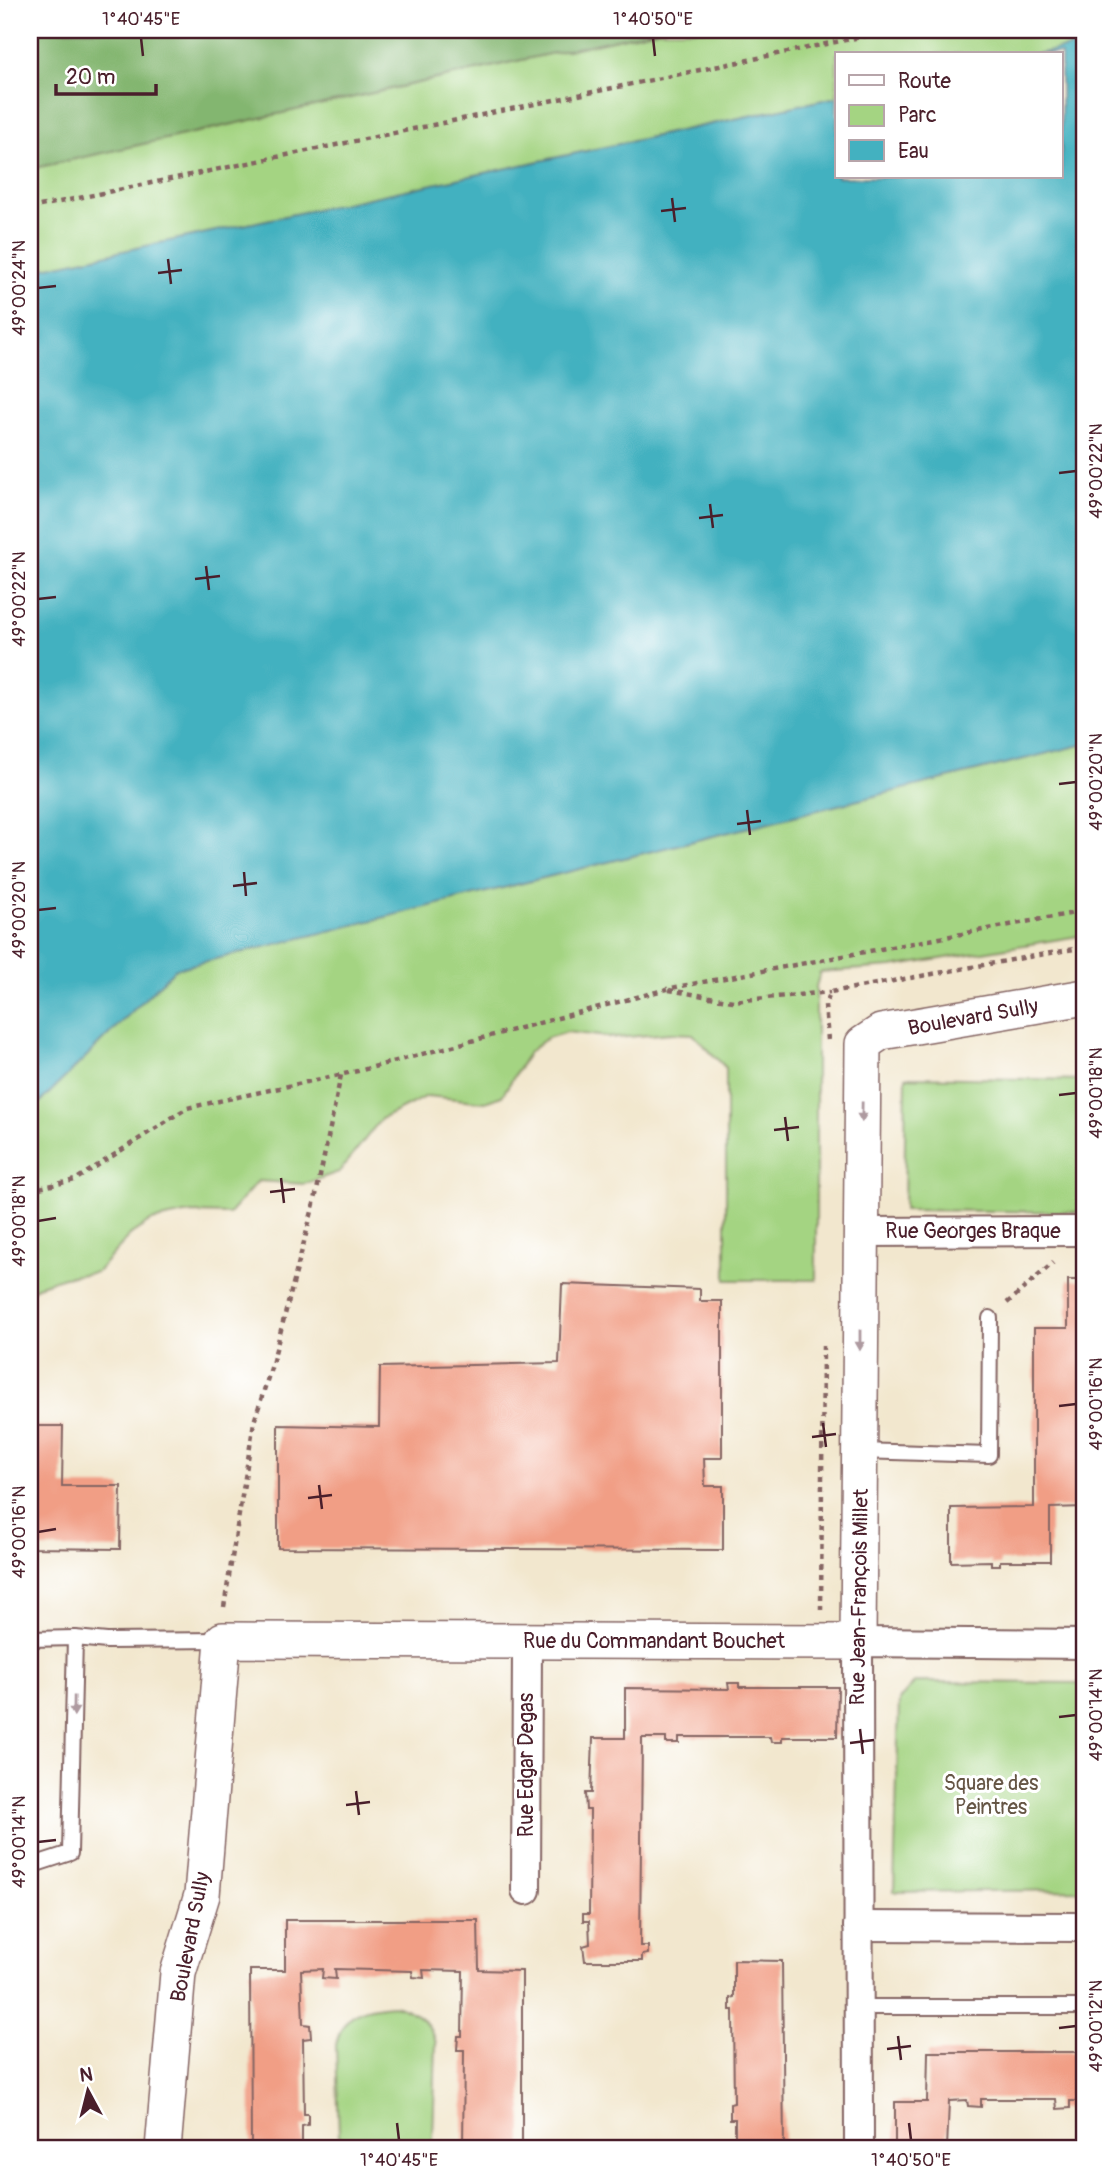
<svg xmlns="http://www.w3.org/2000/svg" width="1115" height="2179" viewBox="0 0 1115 2179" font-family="Pangolin,sans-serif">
	<rect width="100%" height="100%" fill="#fff"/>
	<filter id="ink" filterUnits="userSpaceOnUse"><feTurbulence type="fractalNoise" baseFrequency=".0143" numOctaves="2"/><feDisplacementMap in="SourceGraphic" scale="14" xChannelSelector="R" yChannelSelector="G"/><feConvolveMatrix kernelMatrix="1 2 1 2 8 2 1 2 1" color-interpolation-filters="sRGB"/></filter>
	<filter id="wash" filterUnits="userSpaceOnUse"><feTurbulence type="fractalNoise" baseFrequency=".00686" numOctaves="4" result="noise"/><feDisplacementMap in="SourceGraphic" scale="28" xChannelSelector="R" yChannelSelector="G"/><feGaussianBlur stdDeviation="1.57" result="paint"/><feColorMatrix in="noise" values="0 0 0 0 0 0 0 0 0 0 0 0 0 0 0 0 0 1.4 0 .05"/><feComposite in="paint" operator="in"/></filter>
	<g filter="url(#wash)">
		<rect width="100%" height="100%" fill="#f2e7ce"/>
		<g fill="#a4d482" stroke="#777a56" stroke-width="2">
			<path d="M657,30H1085V44L1037,54H837V97L30,271V169Z"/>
			<path d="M1085,744V935L892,967L820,972L816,987V1280H726V1068L693,1034L670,1033L616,1038L567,1032L547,1038L529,1052L502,1096L485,1102L427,1096L381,1119L339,1172L304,1184L258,1181L229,1214L190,1213L151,1221L131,1234L97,1272L64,1277L40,1285L30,1292V1112L175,969Z"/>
			<path d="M906,1077L1085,1080V1212L904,1210Z"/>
			<path d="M915,1682L1085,1683V1890L894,1892L899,1700Z"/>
			<path d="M393,2005C415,2010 430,2021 436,2043L433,2139L428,2149H345L339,2135L336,2045C343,2012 363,2007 393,2005Z"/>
		</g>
		<path fill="#83b670" stroke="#666a4e" stroke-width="2" d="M30,30H657L30,169Z"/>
		<path fill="#43b1c0" stroke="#466876" stroke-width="2" d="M1085,44V744L175,969L30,1112V271L837,97V177H1061V54H1037Z"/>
		<g id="blocks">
			<g fill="#f19e85">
				<path d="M1068,1280H1085L1084,1507L1050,1508V1561H1000V1565H991V1561L951,1562V1508L1034,1507V1328H1068Z"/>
				<path d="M562,1284L700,1289V1301H722V1458H704L705,1486H723V1550L278,1548V1425L379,1427L380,1367L559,1363Z"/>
				<path d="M30,1426H63L62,1486H121L120,1549L30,1548Z"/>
				<path d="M728,1683H739V1687H838L837,1737H782V1742H771L770,1737H679V1743H666V1738H642L640,1946H648V1954L642,1955V1961H585L583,1946L590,1944L589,1921H583V1914H589L590,1810H586L585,1793H591L593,1738H625V1688L729,1689Z"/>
				<path d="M285,1920H478L479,1970L522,1971V2149H463L464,2050H457L458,2036H462L463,1971L423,1970L424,1978L413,1977L412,1971L335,1969L336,1979L322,1978L323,1969L301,1970L303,2024L310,2025L311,2038L303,2039L304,2114H308V2125L302,2126V2149H251L250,1970H285Z"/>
				<path d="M734,1960L782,1961L784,2149H735V2119H730V2104L734,2103L733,2010H730V1998L734,1997Z"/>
				<path d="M928,2052H1085V2101H1070V2108L1057,2109L1056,2099H981V2107L968,2106L967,2100L949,2101L947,2149H895V2102H927Z"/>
			</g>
		</g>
	</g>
	<g filter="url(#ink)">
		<use href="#blocks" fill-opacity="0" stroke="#856564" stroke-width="2"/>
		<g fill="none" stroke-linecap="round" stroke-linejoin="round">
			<g stroke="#856564" stroke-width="18">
				<g id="service">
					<path d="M860,1451L989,1455L990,1318"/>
					<path d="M30,1639L75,1638L107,1641L223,1640"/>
					<path d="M30,1866L70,1853L75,1638"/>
					<path d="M858,2007H1085"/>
				</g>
			</g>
			<g stroke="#856564" stroke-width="32">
				<g id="minor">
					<path d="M860,1232L1085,1231"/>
					<path d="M526,1890L527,1641"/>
					<path d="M858,1926L1085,1927"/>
					<path d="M859,2149L858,1642L1085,1644"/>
				</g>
			</g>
			<g stroke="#856564" stroke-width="38">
				<path id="tertiary" d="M163,2149L178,1973L202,1895L223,1640L858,1642L863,1044L881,1032L1085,997"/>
			</g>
			<g stroke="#856564" stroke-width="4.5" stroke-dasharray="5 5" stroke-linecap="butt">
				<path d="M30,208L894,30"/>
				<path d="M669,990L733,1001L830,992"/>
				<path d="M828,1040L825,1005L831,992L1085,947"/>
				<path d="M30,1190L75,1180L187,1108L362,1070L671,988L1085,911"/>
				<path d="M1007,1303L1053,1263"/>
				<path d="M224,1607L254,1422L271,1368L315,1200L341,1075"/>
				<path d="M821,1610L823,1346"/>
			</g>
			<use href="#service" stroke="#fff" stroke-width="14"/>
			<use href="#minor" stroke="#fff" stroke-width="28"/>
			<use href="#tertiary" stroke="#fff" stroke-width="35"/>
		</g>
		<defs><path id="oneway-solid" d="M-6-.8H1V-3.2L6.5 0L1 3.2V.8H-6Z" transform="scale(1.75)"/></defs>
		<g fill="#ae9aa0">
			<use href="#oneway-solid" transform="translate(862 1112) rotate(91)"/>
			<use href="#oneway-solid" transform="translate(860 1340) rotate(90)"/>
			<use href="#oneway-solid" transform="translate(74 1706) rotate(91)"/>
		</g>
	</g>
	<path fill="none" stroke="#4a1f2b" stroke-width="2.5" d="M141,38L143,56M653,38L655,56M672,198L675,222M661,211L686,208M168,259L171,284M158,273L182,270M38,288L56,286M1059,473L1076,471M710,504L713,528M699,518L723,515M206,566L209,590M195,579L220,576M38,599L56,597M1059,784L1076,782M747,810L750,835M737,824L761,821M244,872L246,896M233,886L257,883M38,910L56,908M1059,1095L1076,1093M785,1117L788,1141M774,1130L799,1127M281,1178L284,1203M270,1192L295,1189M38,1221L56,1218M1059,1406L1076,1404M823,1423L826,1447M812,1437L836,1434M319,1485L322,1509M308,1498L332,1495M38,1532L56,1529M1059,1717L1076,1715M860,1729L863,1754M850,1743L874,1740M356,1791L359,1815M346,1805L370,1802M38,1842L56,1840M1059,2028L1076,2026M898,2036L901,2060M887,2049L911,2046M397,2123L399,2140M909,2123L911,2140"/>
	<g text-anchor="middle" stroke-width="6" stroke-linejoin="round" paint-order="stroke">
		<g font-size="21" fill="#4a1f2b" stroke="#fff">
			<text transform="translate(973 1017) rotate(-10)" y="7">Boulevard Sully</text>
			<text x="973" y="1238">Rue Georges Braque</text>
			<text transform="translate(859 1597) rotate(-89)" y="7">Rue Jean-François Millet</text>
			<text x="654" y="1648">Rue du Commandant Bouchet</text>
			<text transform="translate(526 1765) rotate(-90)" y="7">Rue Edgar Degas</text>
			<text transform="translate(190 1937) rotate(-79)" y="7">Boulevard Sully</text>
		</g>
		<g font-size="21" fill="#655545" stroke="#fff">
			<text x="991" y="1790">Square des<tspan x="991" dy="24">Peintres</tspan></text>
		</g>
	</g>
	<rect width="1115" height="2179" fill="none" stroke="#fff" stroke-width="77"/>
	<rect x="835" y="52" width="228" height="126" fill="#ffffff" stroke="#b7a5aa" stroke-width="2"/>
	<rect x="849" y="75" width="35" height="10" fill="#ffffff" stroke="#b7a5aa" stroke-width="2"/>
	<text x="898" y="88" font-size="21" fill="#4a1f2b">Route</text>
	<rect x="849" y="105" width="35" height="21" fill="#a4d482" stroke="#b7a5aa" stroke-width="2"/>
	<text x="898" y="122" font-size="21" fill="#4a1f2b">Parc</text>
	<rect x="849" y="140" width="35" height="21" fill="#43b1c0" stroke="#b7a5aa" stroke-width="2"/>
	<text x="898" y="158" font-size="21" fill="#4a1f2b">Eau</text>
	<g transform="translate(88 2091) rotate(353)" stroke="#ffffff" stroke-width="5" paint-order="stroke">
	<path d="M0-5L12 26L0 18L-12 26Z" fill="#4a1f2b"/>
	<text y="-10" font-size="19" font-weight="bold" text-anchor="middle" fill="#4a1f2b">N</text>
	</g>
	<path d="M56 84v10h100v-10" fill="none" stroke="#4a1f2b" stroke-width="3.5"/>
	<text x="66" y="84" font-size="21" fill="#4a1f2b" stroke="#ffffff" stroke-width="5" paint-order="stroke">20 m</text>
	<rect x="38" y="38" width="1038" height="2102" fill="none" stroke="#4a1f2b" stroke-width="2.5"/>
	<g font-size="18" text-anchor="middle" fill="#4a1f2b">
		<text x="141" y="25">1°40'45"E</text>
		<text x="653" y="25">1°40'50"E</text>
		<text transform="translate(19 288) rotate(-90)" y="6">49°00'24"N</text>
		<text transform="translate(1096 471) rotate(-90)" y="6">49°00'22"N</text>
		<text transform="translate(19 599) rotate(-90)" y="6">49°00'22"N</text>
		<text transform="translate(1096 782) rotate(-90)" y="6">49°00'20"N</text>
		<text transform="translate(19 910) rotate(-90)" y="6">49°00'20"N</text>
		<text transform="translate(1096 1093) rotate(-90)" y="6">49°00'18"N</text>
		<text transform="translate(19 1221) rotate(-90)" y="6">49°00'18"N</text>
		<text transform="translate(1096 1404) rotate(-90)" y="6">49°00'16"N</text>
		<text transform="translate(19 1532) rotate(-90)" y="6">49°00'16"N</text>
		<text transform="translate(1096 1715) rotate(-90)" y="6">49°00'14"N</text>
		<text transform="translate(19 1842) rotate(-90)" y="6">49°00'14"N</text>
		<text transform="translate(1096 2026) rotate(-90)" y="6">49°00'12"N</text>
		<text x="399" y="2166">1°40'45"E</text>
		<text x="911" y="2166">1°40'50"E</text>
	</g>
</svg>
